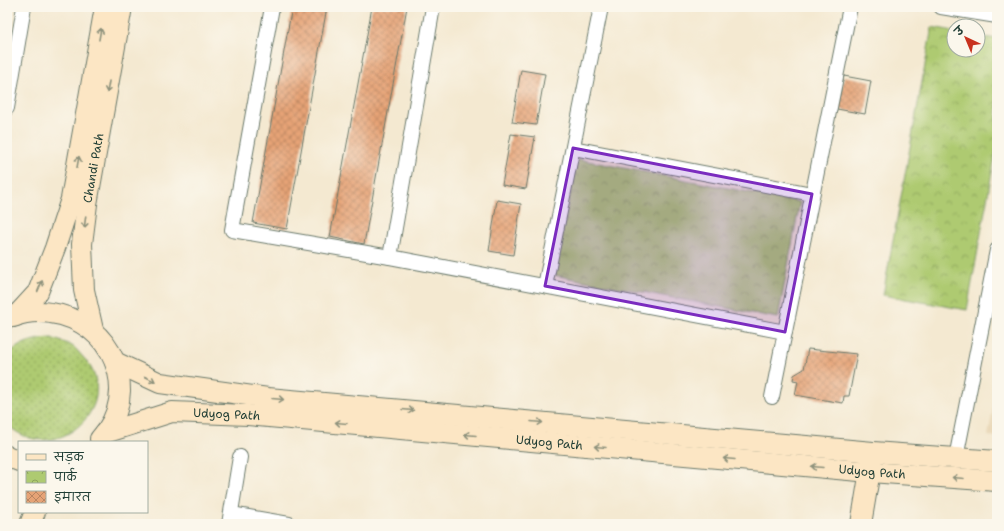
<svg xmlns="http://www.w3.org/2000/svg" width="1004" height="531" viewBox="0 0 1004 531" font-family="'Shantell Sans','Playpen Sans Deva',sans-serif">
	<defs>
		<pattern id="grass-dots" width="8" height="8" patternUnits="userSpaceOnUse"><rect width="8" height="8" fill="#aeca71"/><path d="M2 2h.1M6 6h.1" fill="none" stroke="#8da55e" stroke-width="1.8" stroke-linecap="round"/></pattern>
		<pattern id="park-crowns" width="20" height="18" patternUnits="userSpaceOnUse"><rect width="20" height="18" fill="#aeca71"/><path d="M2 6a3 3 0 1 1 6 0M12 15a3 3 0 1 1 6 0" fill="none" stroke="#8da55e"/></pattern>
		<pattern id="building-cross-hatch" width="8" height="8" patternUnits="userSpaceOnUse"><rect width="8" height="8" fill="#e6a376"/><path d="M0 0l8 8M0 8l8-8" fill="none" stroke="#ba8662"/></pattern>
	</defs>
	<rect width="100%" height="100%" fill="#fbf7ec"/>
	<filter id="ink" filterUnits="userSpaceOnUse"><feTurbulence type="fractalNoise" baseFrequency=".025" numOctaves="2"/><feDisplacementMap in="SourceGraphic" scale="8" xChannelSelector="R" yChannelSelector="G"/><feConvolveMatrix kernelMatrix="1 2 1 2 8 2 1 2 1" color-interpolation-filters="sRGB"/></filter>
	<filter id="wash" filterUnits="userSpaceOnUse"><feTurbulence type="fractalNoise" baseFrequency=".012" numOctaves="4" result="noise"/><feDisplacementMap in="SourceGraphic" scale="16" xChannelSelector="R" yChannelSelector="G"/><feGaussianBlur stdDeviation="0.9" result="paint"/><feColorMatrix in="noise" values="0 0 0 0 0 0 0 0 0 0 0 0 0 0 0 0 0 1.4 0 .05"/><feComposite in="paint" operator="in"/></filter>
	<g filter="url(#wash)">
		<rect width="100%" height="100%" fill="#f4e9d1"/>
		<path fill="#ead9ba" d="M997,386V437L988,436Z"/>
		<path fill="url(#grass-dots)" stroke="#668452" d="M52,338C58,341 66,342 72,346C76,348 79,353 83,357C127,404 54,471 7,424V355C21,342 33,339 52,338Z"/>
		<g fill="url(#park-crowns)" stroke="#668452">
			<path d="M932,27L954,31V50H978V36L997,39V145L967,310L883,295Z"/>
			<path d="M577,159L800,202L778,318L554,275Z"/>
		</g>
		<g id="blocks">
			<g fill="url(#building-cross-hatch)">
				<path d="M292,7H327L287,229L253,223Z"/>
				<path d="M372,7H407L364,244L330,237Z"/>
				<path d="M521,70L545,74L536,125L512,122Z"/>
				<path d="M844,76L871,81L865,114L837,109Z"/>
				<path d="M511,134L535,137L526,189L502,185Z"/>
				<path d="M497,200L521,204L513,255L489,251Z"/>
				<path d="M808,349L857,354L849,396H844L843,403L795,395L798,381L793,380L794,375L804,369Z"/>
			</g>
		</g>
	</g>
	<g filter="url(#ink)">
		<use href="#blocks" fill-opacity="0" stroke="#6a796b" stroke-width="1"/>
		<g fill="none" stroke-linecap="round" stroke-linejoin="round">
			<g stroke="#6a796b" stroke-width="16">
				<g id="street">
					<path d="M272,7L232,230L390,257L785,332"/>
					<path d="M941,7L997,16"/>
					<path d="M7,108L24,7"/>
					<path d="M573,148L812,194"/>
					<path d="M390,257L433,7"/>
					<path d="M545,286L601,7"/>
					<path d="M772,397L850,7"/>
					<path d="M956,458L997,250"/>
					<path d="M231,514L289,524"/>
					<path d="M229,524L240,457"/>
				</g>
			</g>
			<g stroke="#6a796b" stroke-width="22">
				<g id="secondary">
					<path d="M16,316L38,292L55,248L71,199L105,7"/>
					<path d="M13,317C25,312 38,311 51,313C112,321 143,392 100,439"/>
					<path id="s1" d="M93,330L84,290L82,244L87,204L122,7"/>
					<path d="M115,362L160,383L268,398L873,452L997,461"/>
					<path id="s2" d="M105,433L172,412L248,415L870,472L997,481"/>
					<path d="M7,456L19,461"/>
					<path d="M30,524L35,512"/>
					<path d="M861,524L872,459"/>
				</g>
			</g>
			<use href="#street" stroke="#fff" stroke-width="14"/>
			<use href="#secondary" stroke="#fce6c4" stroke-width="20"/>
		</g>
		<defs><path id="oneway-shaft" d="M-6 0H5M1.5-3L5.5 0L1.5 3" fill="none" stroke-width="1.6" stroke-linecap="round" stroke-linejoin="round"/></defs>
		<g stroke="#8e927c">
			<use href="#oneway-shaft" transform="translate(100 34) rotate(-80)"/>
			<use href="#oneway-shaft" transform="translate(108 87) rotate(100)"/>
			<use href="#oneway-shaft" transform="translate(78 162) rotate(-80)"/>
			<use href="#oneway-shaft" transform="translate(85 222) rotate(97)"/>
			<use href="#oneway-shaft" transform="translate(40 286) rotate(-67)"/>
			<use href="#oneway-shaft" transform="translate(150 379) rotate(26)"/>
			<use href="#oneway-shaft" transform="translate(278 399) rotate(5)"/>
			<use href="#oneway-shaft" transform="translate(408 410) rotate(5)"/>
			<use href="#oneway-shaft" transform="translate(537 422) rotate(5)"/>
			<use href="#oneway-shaft" transform="translate(341 423) rotate(-175)"/>
			<use href="#oneway-shaft" transform="translate(470 435) rotate(-175)"/>
			<use href="#oneway-shaft" transform="translate(600 447) rotate(-175)"/>
			<use href="#oneway-shaft" transform="translate(729 459) rotate(-175)"/>
			<use href="#oneway-shaft" transform="translate(817 467) rotate(-175)"/>
			<use href="#oneway-shaft" transform="translate(958 478) rotate(-175)"/>
		</g>
	</g>
	<path fill="#7b2cbf" fill-opacity="0.2" stroke="#7b2cbf" stroke-width="3" stroke-linejoin="round" d="M573,148L812,194L785,332L545,286Z"/>
	<g text-anchor="middle" stroke-width="3.5" stroke-linejoin="round" paint-order="stroke">
		<g font-size="12" fill="#1f3d34" stroke="#fbf7ec">
			<text dy="4" stroke="none"><textPath href="#s1" startOffset="164">Chandi Path</textPath></text>
			<text dy="4" stroke="none"><textPath href="#s2" startOffset="125">Udyog Path</textPath></text>
			<text dy="4" stroke="none"><textPath href="#s2" startOffset="449">Udyog Path</textPath></text>
			<text dy="4" stroke="none"><textPath href="#s2" startOffset="773">Udyog Path</textPath></text>
		</g>
	</g>
	<rect width="1004" height="531" fill="none" stroke="#fbf7ec" stroke-width="24"/>
	<rect x="18" y="441" width="130" height="72" fill="#fbf7ec" stroke="#a3ada2"/>
	<rect x="26" y="454" width="20" height="6" fill="#fce6c4" stroke="#a3ada2"/>
	<text x="54" y="461" font-size="12" fill="#1f3d34">सड़क</text>
	<rect x="26" y="471" width="20" height="12" fill="url(#park-crowns)" stroke="#a3ada2"/>
	<text x="54" y="481" font-size="12" fill="#1f3d34">पार्क</text>
	<rect x="26" y="491" width="20" height="12" fill="url(#building-cross-hatch)" stroke="#a3ada2"/>
	<text x="54" y="501" font-size="12" fill="#1f3d34">इमारत</text>
	<g transform="translate(966 38) rotate(316)"><circle r="19" fill="#fbf7ec" stroke="#a3ada2"/>
	<path d="M0-3L7 15L0 10L-7 15Z" fill="#c8321e"/>
	<text y="-6" font-size="11" font-weight="bold" text-anchor="middle" fill="#1f3d34">उ</text>
	</g>
</svg>
